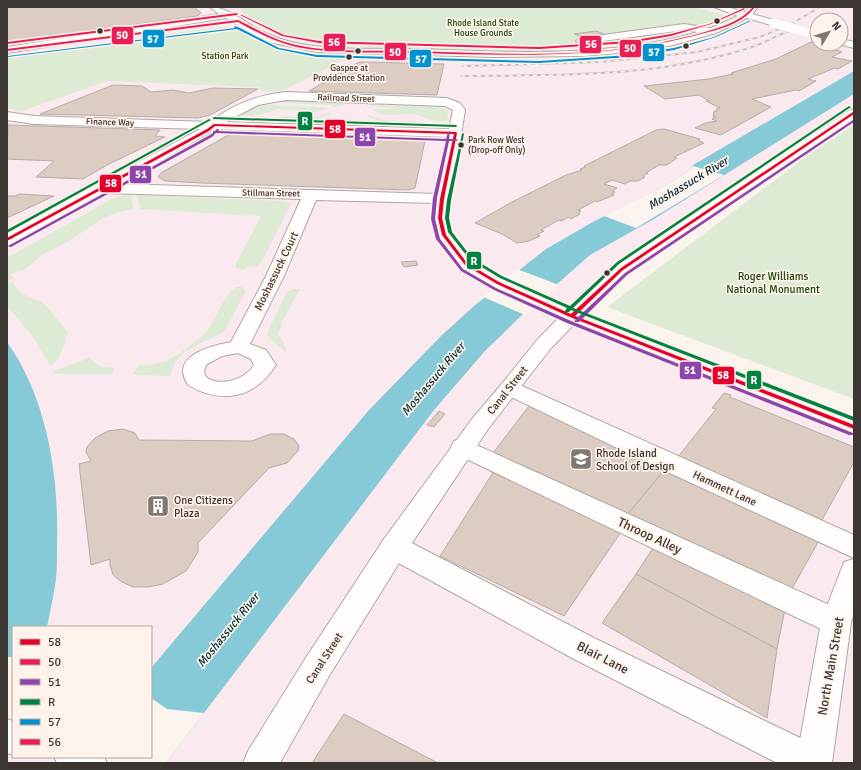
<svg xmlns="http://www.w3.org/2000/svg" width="861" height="770" viewBox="0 0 861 770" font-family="Signika,sans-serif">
	<rect width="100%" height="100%" fill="#faf3ee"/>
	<path fill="#faeaef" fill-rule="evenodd" d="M7,7H854V112L573,316L854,432V763H7ZM817,20H841V44H817ZM13,627H151V757H13Z"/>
	<g fill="#ddead4">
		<path d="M242,7H693L724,15L725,17C665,43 599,47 535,49C464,51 393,47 322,45L286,37L241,12Z"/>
		<path d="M220,27L237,28L260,42L283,48L314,53L339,54L350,57L284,90L265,92L260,90L259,87L107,81L22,111L7,108V56Z"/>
		<path d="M275,99L353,101L350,103L315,112L279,109L253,116L239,115L253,107L263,105L331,108L333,105L265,102Z"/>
		<path d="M370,102H375L374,105L440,107L449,111L447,121C437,124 426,117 417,115C402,111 384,120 372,109H393L394,108L366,105Z"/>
		<path d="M329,113L331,114L312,120L266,119L285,116L312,118Z"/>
		<path d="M369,115C387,124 407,119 426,123H384L366,116Z"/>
		<path d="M854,125V399L607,307L811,153Z"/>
		<path d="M124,195H131L134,209L119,212L103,218L64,244L45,253L25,269L10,274L14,279L7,280V258L112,199Z"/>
		<path d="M137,195L283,201L291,204L261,263L256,266L246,267L245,270L236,268V264L261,216L140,209Z"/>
		<path d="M14,282C16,296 38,298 46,306C54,314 61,324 68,333L59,358L51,366L30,333L7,306V283Z"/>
		<path d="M237,287H242L246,291L224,332L199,344L185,352L175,362L170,376L133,375L138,366C146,364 155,365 163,362C172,360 202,338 208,330C216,319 225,292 237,287Z"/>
		<path d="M293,289H300L283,320L278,334L284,343L287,354C282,347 270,342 267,334L287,292Z"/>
		<path d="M89,358L101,367L115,368L112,374H56L53,371Z"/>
	</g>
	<g fill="#86cad7">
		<path d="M854,71V94L654,219L590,255L523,314L485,351L434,410L166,763H71L151,757V668L369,410L441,336L474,306L546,249L591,223L671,182L690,170L693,165Z"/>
		<path d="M7,342C48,400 59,477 57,546C57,557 57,568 56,579C54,595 50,611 47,627H13V722L7,734Z"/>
	</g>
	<g fill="#faf3ee">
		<path d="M693,166L724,175L636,228L604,216L671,182L690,170Z"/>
		<path d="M517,269L559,285L525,315L483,297Z"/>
		<path d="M7,657H13V722L7,734Z"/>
		<path d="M151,698L167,709L204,713L166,763H71L76,757H151Z"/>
	</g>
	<g fill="#dcccc1" stroke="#b4aeaa">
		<path d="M7,7H194L201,13L197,16L7,42Z"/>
		<path d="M596,31L607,35L585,38L574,34Z"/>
		<path d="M811,42L842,52L832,57L852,61L838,69L835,68L808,79L816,81L799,91L796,90L752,99L771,107L721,135L695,128L705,123L717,121L712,119L716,117H713L714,111H717L716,109L720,108L706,101H709L699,95L665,99L644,86L709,79L733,74L731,73L776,59Z"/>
		<path d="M359,62H368L444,64L437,95L309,91Z"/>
		<path d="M113,85L142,86L151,92L173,90L189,93L213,88L258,89L210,115L198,118L40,114Z"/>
		<path d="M8,125L160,130L155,136L165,137L107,165L83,179L36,177L54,161L7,159Z"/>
		<path d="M664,129L700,139L698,140L704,143L674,157L677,158L667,165H659L646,173H648L643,176L645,177L638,181H630L625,184L612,180L604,184L617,188L612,191L615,192L612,194L614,195L597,202L595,201L578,210L581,211L578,213L580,214L571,219L568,217L562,221L559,220L541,230L544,231L537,235L540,236L529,241L517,243L502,234L475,223L512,202L566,175L582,170L580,169L586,167L584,166L656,130Z"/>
		<path d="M239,133L420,139L425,141L415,188L408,190L201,183L165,181L158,177L161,173L230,134Z"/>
		<path d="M19,194L54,196L7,218V196H15Z"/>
		<path d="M416,261L418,265L404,267L401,262Z"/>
		<path d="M724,393L731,395L730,397L854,447V462L817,529L674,462L716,409L712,408Z"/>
		<path d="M532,402L668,466L627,515L493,453Z"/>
		<path d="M439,411L445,414L434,427L427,425Z"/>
		<path d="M123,429L135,433L139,440L252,441L270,434H284L294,439L299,446L298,451L287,463L269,468L198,543V552L186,571L163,584L148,587H133L122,582L113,575L110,565V559L91,565L79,464L91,461L86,452L87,447L95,438L108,431Z"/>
		<path d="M666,468L821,537L789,594L627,515Z"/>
		<path d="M494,471L621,532L564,616L440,556Z"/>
		<path d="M657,542L786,604L777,649L636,574Z"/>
		<path d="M636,574L777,649L767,718L602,623Z"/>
		<path d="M344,714L438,763H312Z"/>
	</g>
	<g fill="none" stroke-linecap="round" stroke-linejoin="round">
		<g stroke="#aea9a5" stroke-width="2">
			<g id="minor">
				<path d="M749,7H758L750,17H744L743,15Z"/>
				<path d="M684,24L710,28L715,31L710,34L684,30L581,44L576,41L581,38Z"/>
				<path d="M286,92L447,98L460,103L465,110L448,218L452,235L463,252L472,260L504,279L579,312L854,418V435L565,320L492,287L460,268L448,255L436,235L432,218L435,203L316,200L284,276L250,344L266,350L276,365C255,398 222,405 188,385C169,356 210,346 231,342L266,276L301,199L105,193L13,244L7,245V233L200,129L34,124L7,120V112L34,116L210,122C233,104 258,95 286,92ZM286,100L445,106L453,110L449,129L226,122L258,105ZM216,129L448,137L437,194L120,184ZM238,353L251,359L254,365C238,390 193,385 207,364L222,356Z"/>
				<path d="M511,381L854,535V558L661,469L503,393L500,388L503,383Z"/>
				<path d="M463,439L847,613L851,622L847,631L836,635L825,631L454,453L451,447L454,441Z"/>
				<path d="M394,536L404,539L594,638L827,751L832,763H777L572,658L384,555L380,547L384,539Z"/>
			</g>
		</g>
		<g stroke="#aea9a5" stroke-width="2">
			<g id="major">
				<path d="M210,7C228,7 244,22 261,31C274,37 287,42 301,44C339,51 378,48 416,49C512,52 615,59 708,29C718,26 728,20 738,16L714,7H727L777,21L779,23L774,26L747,18L716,33L673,45L630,52L584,56L494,57L317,52L273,43L255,35L226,18L7,53V47L219,14Z"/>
				<path d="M841,39L854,42V48L838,44H841Z"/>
				<path d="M854,109V119L628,273L596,302L551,348L488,429L404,555L329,676L280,763H243L248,751L307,656L384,539L472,419L505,380L537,340L582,294L616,265L850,110Z"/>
				<path d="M854,559V613L851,622L832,763H796L821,622L844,562Z"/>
				<path d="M7,719L13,721V755L7,753Z"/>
				<path d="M54,757H104L107,763H57Z"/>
			</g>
		</g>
		<use href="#minor" fill="#fefdfc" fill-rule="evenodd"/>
		<use href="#major" fill="#fefdfc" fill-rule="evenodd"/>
		<g stroke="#c5c3c3" stroke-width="2">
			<g id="rail">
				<path d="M463,66L601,62L697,52L760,37L791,24L820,7"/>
				<path d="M461,76C558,75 659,78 752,47C764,43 776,36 788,31"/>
			</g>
		</g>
		<use href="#rail" stroke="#fef2ea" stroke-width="1.5" stroke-dasharray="4" stroke-linecap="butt"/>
		<g stroke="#aea9a5" stroke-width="10" stroke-linecap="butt">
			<path id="major-bridge" d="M774,23L813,34"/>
		</g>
		<use href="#major-bridge" stroke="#fefdfc" stroke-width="10"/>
		<g stroke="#fef2ea" stroke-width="3">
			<path id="bus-1" d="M853,112H854V114L623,270L575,316L854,425V429L570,317L497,284L465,265L442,235L438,218L440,199L454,134L215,126L209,131L7,241V238L207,129L214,124L456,132L457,133L444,199L442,218L446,235L467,263L499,282L571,314L621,268Z"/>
		</g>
		<g stroke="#fef2ea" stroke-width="3">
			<path id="bus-2" d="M753,7H755C740,26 716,30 693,36C599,60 507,55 411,53C372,52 333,54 296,47C275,42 256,32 238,22L7,51V49L238,20C257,29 275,41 296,45C334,53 373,50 411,51C485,53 561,58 635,47C655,44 674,40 694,35C715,29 738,24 753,7Z"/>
		</g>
		<g stroke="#fef2ea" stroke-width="3">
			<g id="bus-3">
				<path d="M853,120H854V122L627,275L579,322H575V320L625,273Z"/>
				<path d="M217,129H219V130L218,131L446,139L448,132L450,131L449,139H456L458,140L456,141H449L437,198L435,219L440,239L463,269L496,288L571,321L853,433L854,434L853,435H849L567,323L494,290L461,271L436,239L431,219L433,198L446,141L216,133L212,137L11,247H10L8,246L210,135L213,133V131H215Z"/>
			</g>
		</g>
		<g stroke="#fef2ea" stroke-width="3">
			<g id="bus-4">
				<path d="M849,106L851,107L619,264L573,308L854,417V421L571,310L569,312H565V311L567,308L500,278L470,260L448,232L445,218L447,200L462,134L463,133L464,134L451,200L449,218L452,232L472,258L502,276L570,306L617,262Z"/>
				<path d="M214,117L456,125L457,126L456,127L213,119V118Z"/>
				<path d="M209,119L211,120L7,233V230Z"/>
			</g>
		</g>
		<g stroke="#fef2ea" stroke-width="3">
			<path id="bus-5" d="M749,21H751L716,37L674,50L630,57L539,63L317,57L277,49L237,29L7,57L8,56L235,28L234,27L235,26L240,28L279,48L317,55L539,61L630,55L674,48L714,37Z"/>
		</g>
		<g stroke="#fef2ea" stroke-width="3">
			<g id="bus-6">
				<path d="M744,8L745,9L711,24L671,36L629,43L539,49L319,43L282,36L240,15H242L284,35L319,41L539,47L629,41L671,34L709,24Z"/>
				<path d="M238,14L237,15L7,44V42L237,13Z"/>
			</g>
		</g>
		<use href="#bus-1" fill="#e4002b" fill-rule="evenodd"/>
		<use href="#bus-2" fill="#ea1d57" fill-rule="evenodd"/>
		<use href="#bus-3" fill="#8e44ad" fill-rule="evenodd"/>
		<use href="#bus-4" fill="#028241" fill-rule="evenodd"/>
		<use href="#bus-5" fill="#0092d0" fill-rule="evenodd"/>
		<use href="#bus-6" fill="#ea1d57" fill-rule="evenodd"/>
	</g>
	<defs>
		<g id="university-square" transform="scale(1.15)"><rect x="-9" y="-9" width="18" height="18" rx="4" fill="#7e7874" stroke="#fef2ea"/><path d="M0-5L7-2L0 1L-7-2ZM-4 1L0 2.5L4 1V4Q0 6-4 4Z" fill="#fff"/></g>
		<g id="building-square" transform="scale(1.15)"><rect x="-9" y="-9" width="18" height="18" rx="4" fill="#7e7874" stroke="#fef2ea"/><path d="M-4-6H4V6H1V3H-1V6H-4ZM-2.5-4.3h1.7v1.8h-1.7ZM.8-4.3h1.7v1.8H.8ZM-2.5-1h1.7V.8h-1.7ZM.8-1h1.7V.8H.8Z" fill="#fff"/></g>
	</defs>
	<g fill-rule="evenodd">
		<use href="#university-square" x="581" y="459"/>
		<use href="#building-square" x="158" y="506"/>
	</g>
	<g fill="#3c3632" stroke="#fef2ea" stroke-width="1.5">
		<circle cx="717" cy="21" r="3.5"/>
		<circle cx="100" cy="31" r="3.5"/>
		<circle cx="686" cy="46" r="3.5"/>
		<circle cx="358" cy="51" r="3.5"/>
		<circle cx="349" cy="57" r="3.5"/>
		<circle cx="461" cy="145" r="3.5"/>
		<circle cx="607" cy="273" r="3.5"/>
	</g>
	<g text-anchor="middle" stroke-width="3.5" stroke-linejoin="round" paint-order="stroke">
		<g font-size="9" fill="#18480c" stroke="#fef2ea">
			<text x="483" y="26">Rhode Island State<tspan x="483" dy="10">House Grounds</tspan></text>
			<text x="225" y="59">Station Park</text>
		</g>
		<g font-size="9" fill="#3c3632" stroke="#fef2ea">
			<text x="349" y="71">Gaspee at<tspan x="349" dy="10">Providence Station</tspan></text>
			<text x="468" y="143" text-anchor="start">Park Row West<tspan x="468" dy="10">(Drop-off Only)</tspan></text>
		</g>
		<g font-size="9" fill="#3c3632" stroke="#fef2ea">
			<text transform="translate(346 98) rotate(2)" y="3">Railroad Street</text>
			<text transform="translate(110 122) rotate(2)" y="3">Finance Way</text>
			<text transform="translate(271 193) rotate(1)" y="3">Stillman Street</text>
		</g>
		<g font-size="11" fill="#3c3632" stroke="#fef2ea">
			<text transform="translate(276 271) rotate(-64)" y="4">Moshassuck Court</text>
			<text transform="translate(507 390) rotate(-52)" y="4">Canal Street</text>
			<text transform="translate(725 488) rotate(25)" y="4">Hammett Lane</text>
			<text transform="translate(324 658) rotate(-57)" y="4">Canal Street</text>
		</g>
		<g font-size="11" fill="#18480c" stroke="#fef2ea">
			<text x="773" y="280">Roger Williams<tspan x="773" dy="13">National Monument</tspan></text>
		</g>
		<g font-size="11" fill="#3c3632" stroke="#fef2ea" text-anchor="start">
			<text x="596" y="457">Rhode Island<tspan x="596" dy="13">School of Design</tspan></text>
			<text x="174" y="504">One Citizens<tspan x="174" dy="13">Plaza</tspan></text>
		</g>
		<g font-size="12" font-style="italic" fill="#003139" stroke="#fef2ea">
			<text transform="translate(688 183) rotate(-31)" y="4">Moshassuck River</text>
			<text transform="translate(433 379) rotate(-50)" y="4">Moshassuck River</text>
			<text transform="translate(228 630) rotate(-51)" y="4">Moshassuck River</text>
		</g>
		<g font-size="13" fill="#3c3632" stroke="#fef2ea">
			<text transform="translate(650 535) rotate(25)" y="5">Throop Alley</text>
			<text transform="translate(603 657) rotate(27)" y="5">Blair Lane</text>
			<text transform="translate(830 666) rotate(-80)" y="5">North Main Street</text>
		</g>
	</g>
	<g stroke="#fef2ea" stroke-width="1.5">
		<rect x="111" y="26" width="23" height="19" rx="4" fill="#ea1d57"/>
		<rect x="142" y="29" width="23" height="19" rx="4" fill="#0092d0"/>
		<rect x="323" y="33" width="23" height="19" rx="4" fill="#ea1d57"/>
		<rect x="579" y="35" width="23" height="19" rx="4" fill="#ea1d57"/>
		<rect x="619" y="39" width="23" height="19" rx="4" fill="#ea1d57"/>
		<rect x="384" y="42" width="23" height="19" rx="4" fill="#ea1d57"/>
		<rect x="642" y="43" width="23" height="19" rx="4" fill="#0092d0"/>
		<rect x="409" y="49" width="23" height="19" rx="4" fill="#0092d0"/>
		<rect x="297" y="111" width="16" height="20" rx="4" fill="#028241"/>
		<rect x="324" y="119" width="22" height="20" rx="4" fill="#e4002b"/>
		<rect x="354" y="127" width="22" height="20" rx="4" fill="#8e44ad"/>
		<rect x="129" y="165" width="23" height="19" rx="4" fill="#8e44ad"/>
		<rect x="99" y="174" width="23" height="19" rx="4" fill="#e4002b"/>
		<rect x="466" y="251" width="16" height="19" rx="4" fill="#028241"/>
		<rect x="679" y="361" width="23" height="19" rx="4" fill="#8e44ad"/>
		<rect x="712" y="366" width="23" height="19" rx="4" fill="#e4002b"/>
		<rect x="746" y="370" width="16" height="20" rx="4" fill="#028241"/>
	</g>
	<g font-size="11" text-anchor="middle" font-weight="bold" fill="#fff">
		<text x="122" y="39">50</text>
		<text x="153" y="43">57</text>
		<text x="334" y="46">56</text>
		<text x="591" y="48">56</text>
		<text x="630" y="52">50</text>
		<text x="395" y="56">50</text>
		<text x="654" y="56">57</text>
		<text x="421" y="63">57</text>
		<text x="305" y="125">R</text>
		<text x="335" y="133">58</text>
		<text x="365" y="141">51</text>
		<text x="141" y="178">51</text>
		<text x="111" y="187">58</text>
		<text x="474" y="265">R</text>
		<text x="690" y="374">51</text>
		<text x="723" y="379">58</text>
		<text x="754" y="384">R</text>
	</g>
	<rect width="861" height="770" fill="none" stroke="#3c3632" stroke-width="16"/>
	<rect x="12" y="626" width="140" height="132" fill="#fef2ea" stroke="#b0a7a0"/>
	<rect x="20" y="639" width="20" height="6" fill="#e4002b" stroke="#b0a7a0"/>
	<text x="48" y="646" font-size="12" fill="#3c3632">58</text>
	<rect x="20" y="659" width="20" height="6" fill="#ea1d57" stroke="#b0a7a0"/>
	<text x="48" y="666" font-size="12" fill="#3c3632">50</text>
	<rect x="20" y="679" width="20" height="6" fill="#8e44ad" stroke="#b0a7a0"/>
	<text x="48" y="686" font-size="12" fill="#3c3632">51</text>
	<rect x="20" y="699" width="20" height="6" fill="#028241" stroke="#b0a7a0"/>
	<text x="48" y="706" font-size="12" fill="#3c3632">R</text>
	<rect x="20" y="719" width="20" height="6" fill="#0092d0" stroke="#b0a7a0"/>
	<text x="48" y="726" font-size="12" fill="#3c3632">57</text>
	<rect x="20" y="739" width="20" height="6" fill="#ea1d57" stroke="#b0a7a0"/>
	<text x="48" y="746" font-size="12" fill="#3c3632">56</text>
	<g transform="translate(829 32) rotate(52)"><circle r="19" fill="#fef2ea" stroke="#b0a7a0"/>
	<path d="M0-3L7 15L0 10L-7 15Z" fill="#7e7874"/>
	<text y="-6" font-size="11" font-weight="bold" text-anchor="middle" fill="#3c3632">N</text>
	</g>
</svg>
